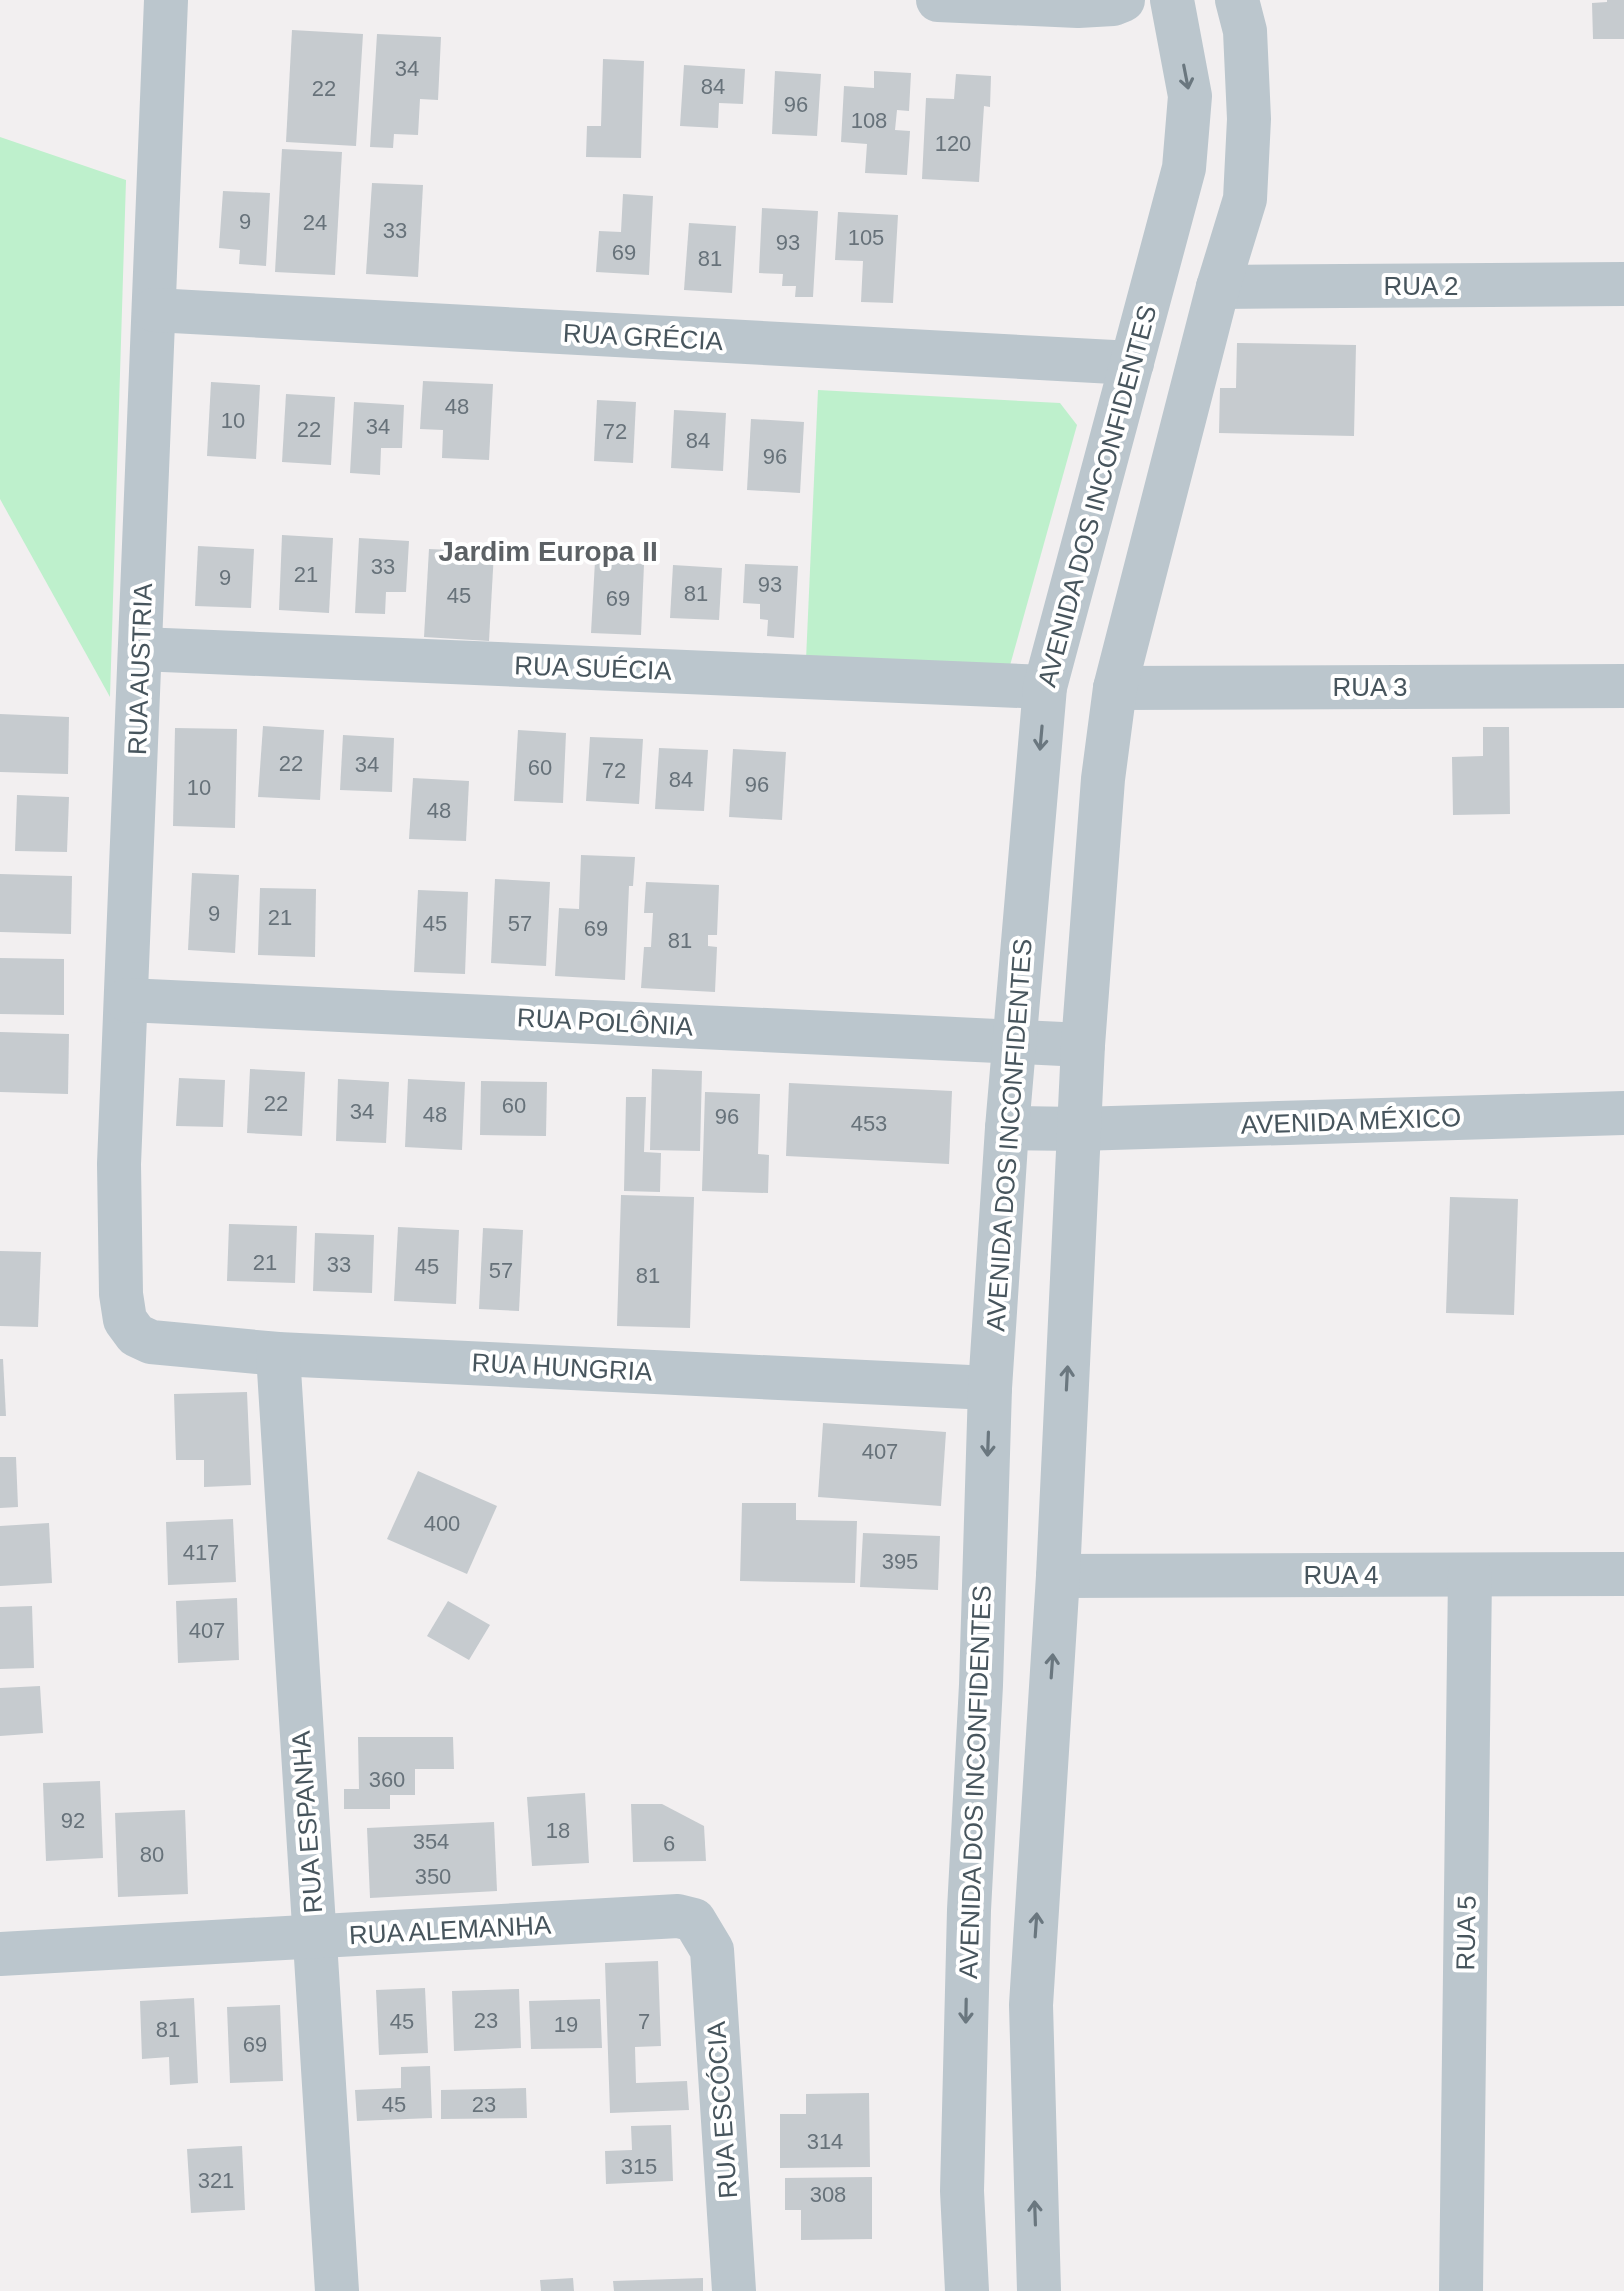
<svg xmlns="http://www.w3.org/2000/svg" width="1624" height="2291" viewBox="0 0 1624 2291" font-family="Arial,sans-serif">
	<rect width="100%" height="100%" fill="#f2eff0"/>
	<g fill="#bef0cc">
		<path d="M0,137L126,180L110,697L0,499Z"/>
		<path d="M818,390L1060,403L1077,425L1009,669L806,660Z"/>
	</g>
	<g fill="#c6cbcf">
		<path d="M1607,0H1624V39H1593L1592,3L1607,2Z"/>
		<path d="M292,30L363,34L356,146L286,142Z"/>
		<path d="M377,34L441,37L438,100L420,99L418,135L394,134L393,148L370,147Z"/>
		<path d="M603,59L644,61L641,158L586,157L587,126H601Z"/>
		<path d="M684,65L745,69L743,104L719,103L718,128L680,126Z"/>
		<path d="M775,71L821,74L817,136L772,134Z"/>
		<path d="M874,71L911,73L909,111L897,110L895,130L910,131L907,175L865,173L867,144L841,142L844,86L874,88Z"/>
		<path d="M956,74L991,76L990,107L984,106L979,182L922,179L926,98L954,99Z"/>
		<path d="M282,149L342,152L335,275L275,272Z"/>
		<path d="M372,183L423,185L418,277L366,274Z"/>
		<path d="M223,191L270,193L266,266L239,264L240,250L219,248Z"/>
		<path d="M623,194L653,196L649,275L596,272L599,231L621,232Z"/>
		<path d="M762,208L818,211L813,297H795L796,286H782L783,274L759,273Z"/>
		<path d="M838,212L898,215L893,303L861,302L863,261L835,260Z"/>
		<path d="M689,223L736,226L732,293L684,290Z"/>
		<path d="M1237,343L1356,345L1354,436L1219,433L1220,388H1236Z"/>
		<path d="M423,381L493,384L489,460L442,458L443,430L420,429Z"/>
		<path d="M211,382L260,385L256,459L207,456Z"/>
		<path d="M286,394L335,397L331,465L282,462Z"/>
		<path d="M597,400L636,402L633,463L594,461Z"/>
		<path d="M354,402L404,405L402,448H381L380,475L350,473Z"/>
		<path d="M674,410L726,413L723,471L671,468Z"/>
		<path d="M751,419L804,422L800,493L747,490Z"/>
		<path d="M282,535L333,538L329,613L279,610Z"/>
		<path d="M359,538L409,541L406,592H386L385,614L355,613Z"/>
		<path d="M198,546L254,549L251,608L195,606Z"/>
		<path d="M429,549L494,552L489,641L424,637Z"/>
		<path d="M595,561L644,564L641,635L591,633Z"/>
		<path d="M745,564L798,566L794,638L767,636L768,620L760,619V604L743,603Z"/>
		<path d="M673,565L722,568L719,620L670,618Z"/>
		<path d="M0,714L69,717L68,774L0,772Z"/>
		<path d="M263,726L324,730L320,800L258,797Z"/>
		<path d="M1483,727H1509L1510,814L1453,815L1452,757L1483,756Z"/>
		<path d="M175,728L237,729L235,828L173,826Z"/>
		<path d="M518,730L566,733L563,803L514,801Z"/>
		<path d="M343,735L394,738L392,792L340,790Z"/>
		<path d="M590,737L643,739L639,804L586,801Z"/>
		<path d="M659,748L708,750L704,811L655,809Z"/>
		<path d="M733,749L786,752L782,820L729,817Z"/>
		<path d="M413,778L469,781L466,841L409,839Z"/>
		<path d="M17,795L69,797L67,852L15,851Z"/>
		<path d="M581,855L635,857L633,886H629L625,980L555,976L559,908L579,909Z"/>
		<path d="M192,873L239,875L235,953L188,950Z"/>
		<path d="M0,874L72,876L71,934L0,932Z"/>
		<path d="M495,879L550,882L546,966L491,963Z"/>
		<path d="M646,882L719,885L717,935H708V946L717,947L715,992L641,988L644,947H651L653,913H644Z"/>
		<path d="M260,888L316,889L315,957L258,955Z"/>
		<path d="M418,890L468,892L465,974L414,972Z"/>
		<path d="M0,958L64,959V1015L0,1014Z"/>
		<path d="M0,1032L69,1034L68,1094L0,1092Z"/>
		<path d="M250,1069L305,1072L302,1136L247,1133Z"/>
		<path d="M652,1069L702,1071L700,1151L650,1150Z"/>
		<path d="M179,1078L225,1080L223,1127L176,1126Z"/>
		<path d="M338,1079L389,1082L386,1143L336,1141Z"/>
		<path d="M408,1079L465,1082L462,1150L405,1147Z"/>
		<path d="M481,1081L547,1082L546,1136L480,1135Z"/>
		<path d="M789,1083L952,1091L949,1164L786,1156Z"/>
		<path d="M705,1092L760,1094L758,1154L769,1155L768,1193L702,1191Z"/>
		<path d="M626,1097H646L644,1152L661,1153L660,1192L624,1191Z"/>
		<path d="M621,1195L694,1197L690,1328L617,1326Z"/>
		<path d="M1450,1197L1518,1199L1514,1315L1446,1313Z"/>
		<path d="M229,1224L297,1226L295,1283L227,1281Z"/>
		<path d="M398,1227L459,1230L456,1304L394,1301Z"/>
		<path d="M483,1228L523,1230L519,1311L479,1309Z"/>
		<path d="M315,1233L374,1235L372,1293L313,1291Z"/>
		<path d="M0,1251L41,1252L38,1327L0,1326Z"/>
		<path d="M0,1359H3L6,1416H0Z"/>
		<path d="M247,1392L251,1485L204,1487V1460H176L174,1394Z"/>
		<path d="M823,1423L946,1432L941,1506L818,1497Z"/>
		<path d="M0,1457H16L18,1507L0,1508Z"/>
		<path d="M418,1471L497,1506L467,1574L387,1539Z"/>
		<path d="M742,1503H796V1520L857,1521L855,1583L740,1581Z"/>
		<path d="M233,1519L236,1582L168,1585L166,1522Z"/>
		<path d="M49,1523L52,1583L0,1586V1526Z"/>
		<path d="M863,1533L940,1536L938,1590L860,1587Z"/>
		<path d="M237,1598L239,1660L178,1663L176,1601Z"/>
		<path d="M448,1601L490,1625L469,1660L427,1636Z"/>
		<path d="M32,1606L34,1668L0,1669V1607Z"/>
		<path d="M40,1686L43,1733L0,1736V1688Z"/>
		<path d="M358,1737H453L454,1769H415V1795H390V1809H344V1789H359Z"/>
		<path d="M100,1781L103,1858L46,1861L43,1783Z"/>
		<path d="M585,1793L589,1863L532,1866L527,1797Z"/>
		<path d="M631,1804H662L704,1826L706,1861L633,1862Z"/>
		<path d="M185,1810L188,1894L118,1897L115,1813Z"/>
		<path d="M494,1822L497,1891L370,1898L367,1828Z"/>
		<path d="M658,1961L661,2046L635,2047L636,2083L687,2081L689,2110L610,2113L605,1963Z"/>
		<path d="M425,1988L428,2053L379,2055L376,1990Z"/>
		<path d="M519,1989L521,2048L454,2051L452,1991Z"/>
		<path d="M194,1998L198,2083L170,2085L169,2057L142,2059L140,2001Z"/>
		<path d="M600,1999L602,2048L531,2049L529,2001Z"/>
		<path d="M280,2005L283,2081L230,2083L227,2007Z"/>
		<path d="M430,2066L432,2118L357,2121L355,2090L401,2088V2067Z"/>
		<path d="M526,2088L527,2118L441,2119V2090Z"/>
		<path d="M869,2093L870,2167L780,2168V2114H806V2094Z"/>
		<path d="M671,2125L673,2181L606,2184L605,2151L632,2150L631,2126Z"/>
		<path d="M242,2146L245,2210L191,2213L187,2149Z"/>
		<path d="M872,2177V2239L801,2240V2210H785V2178Z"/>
		<path d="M573,2278L574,2291H541L540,2280Z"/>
		<path d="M703,2278V2291H614L613,2281Z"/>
	</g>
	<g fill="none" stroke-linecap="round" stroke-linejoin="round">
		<g stroke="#bbc6cd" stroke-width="44">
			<path d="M166,0L119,1164L121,1294L125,1320L136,1335L151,1342L278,1354L990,1388"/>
			<path d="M938,0L1078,6L1113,4L1123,0"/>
			<path d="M1218,287L1624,284"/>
			<path d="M154,310L1132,363"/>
			<path d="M140,649L1045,687"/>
			<path d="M1115,688L1624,686"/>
			<path d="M127,1000L1083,1045"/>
			<path d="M1007,1128L1078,1129L1624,1113"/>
			<path d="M278,1354L337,2291"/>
			<path d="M1058,1576L1624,1574"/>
			<path d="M0,1954L678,1916L694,1920L712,1950L734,2291"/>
			<path d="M967,2291L962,2191L969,1910L981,1685L990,1388L1007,1128L1045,687L1184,168L1190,96L1172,0"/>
			<path d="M1039,2291L1031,2005L1058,1576L1083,1045L1103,779L1115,688L1218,287L1245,199L1249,119L1245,31L1237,0"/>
			<path d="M1461,2291L1470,1575"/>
		</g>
	</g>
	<defs><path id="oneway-shaft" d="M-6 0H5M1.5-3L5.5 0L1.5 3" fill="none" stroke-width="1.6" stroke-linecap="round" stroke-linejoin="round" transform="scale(2)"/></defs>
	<g stroke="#6a777f">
		<use href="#oneway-shaft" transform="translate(1186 77) rotate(79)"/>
		<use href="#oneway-shaft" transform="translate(1041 738) rotate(95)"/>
		<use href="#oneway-shaft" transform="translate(1067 1378) rotate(-87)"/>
		<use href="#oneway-shaft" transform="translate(988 1444) rotate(92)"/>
		<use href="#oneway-shaft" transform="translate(1052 1666) rotate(-86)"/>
		<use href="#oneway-shaft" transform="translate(1036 1925) rotate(-86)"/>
		<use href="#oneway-shaft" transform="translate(966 2011) rotate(91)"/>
		<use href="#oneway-shaft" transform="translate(1035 2213) rotate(-92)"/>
	</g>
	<g text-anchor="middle" stroke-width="8" stroke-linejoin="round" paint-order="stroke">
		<g font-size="22" fill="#67727a">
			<text x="407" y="76">34</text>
			<text x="713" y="94">84</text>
			<text x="324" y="96">22</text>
			<text x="796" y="112">96</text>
			<text x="869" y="128">108</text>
			<text x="953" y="151">120</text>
			<text x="245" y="229">9</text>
			<text x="315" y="230">24</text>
			<text x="395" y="238">33</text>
			<text x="866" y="245">105</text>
			<text x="788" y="250">93</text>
			<text x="624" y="260">69</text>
			<text x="710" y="266">81</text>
			<text x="457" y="414">48</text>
			<text x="233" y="428">10</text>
			<text x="378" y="434">34</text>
			<text x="309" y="437">22</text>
			<text x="615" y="439">72</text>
			<text x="698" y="448">84</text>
			<text x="775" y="464">96</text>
			<text x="383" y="574">33</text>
			<text x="306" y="582">21</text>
			<text x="225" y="585">9</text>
			<text x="770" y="592">93</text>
			<text x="696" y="601">81</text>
			<text x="459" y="603">45</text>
			<text x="618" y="606">69</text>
			<text x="291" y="771">22</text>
			<text x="367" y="772">34</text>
			<text x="540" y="775">60</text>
			<text x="614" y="778">72</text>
			<text x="681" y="787">84</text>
			<text x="757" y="792">96</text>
			<text x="199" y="795">10</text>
			<text x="439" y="818">48</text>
			<text x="214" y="921">9</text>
			<text x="280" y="925">21</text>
			<text x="435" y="931">45</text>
			<text x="520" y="931">57</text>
			<text x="596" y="936">69</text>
			<text x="680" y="948">81</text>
			<text x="276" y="1111">22</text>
			<text x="514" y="1113">60</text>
			<text x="362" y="1119">34</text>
			<text x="435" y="1122">48</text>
			<text x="727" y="1124">96</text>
			<text x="869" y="1131">453</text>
			<text x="265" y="1270">21</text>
			<text x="339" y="1272">33</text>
			<text x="427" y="1274">45</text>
			<text x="501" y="1278">57</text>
			<text x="648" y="1283">81</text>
			<text x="880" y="1459">407</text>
			<text x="442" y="1531">400</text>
			<text x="201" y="1560">417</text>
			<text x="900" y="1569">395</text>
			<text x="207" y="1638">407</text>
			<text x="387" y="1787">360</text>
			<text x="73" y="1828">92</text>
			<text x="558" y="1838">18</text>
			<text x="431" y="1849">354</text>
			<text x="669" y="1851">6</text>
			<text x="152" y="1862">80</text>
			<text x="433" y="1884">350</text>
			<text x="486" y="2028">23</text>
			<text x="402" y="2029">45</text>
			<text x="644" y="2029">7</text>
			<text x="566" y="2032">19</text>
			<text x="168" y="2037">81</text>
			<text x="255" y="2052">69</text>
			<text x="394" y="2112">45</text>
			<text x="484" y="2112">23</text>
			<text x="825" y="2149">314</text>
			<text x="639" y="2174">315</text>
			<text x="216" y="2188">321</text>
			<text x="828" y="2202">308</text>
		</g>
		<g font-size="26" fill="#47555d" stroke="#fff">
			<text x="1421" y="295">RUA 2</text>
			<text transform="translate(643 337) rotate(3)" y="9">RUA GRÉCIA</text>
			<text transform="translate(1097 496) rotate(-75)" y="9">AVENIDA DOS INCONFIDENTES</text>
			<text transform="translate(593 668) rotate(2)" y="9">RUA SUÉCIA</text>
			<text transform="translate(140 669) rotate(-88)" y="9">RUA AUSTRIA</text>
			<text x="1370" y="696">RUA 3</text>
			<text transform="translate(605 1022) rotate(3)" y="9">RUA POLÔNIA</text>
			<text transform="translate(1351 1121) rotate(-2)" y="9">AVENIDA MÉXICO</text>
			<text transform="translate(1009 1135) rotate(-86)" y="9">AVENIDA DOS INCONFIDENTES</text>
			<text transform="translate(562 1367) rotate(3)" y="9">RUA HUNGRIA</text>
			<text x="1341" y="1584">RUA 4</text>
			<text transform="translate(975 1782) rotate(-88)" y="9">AVENIDA DOS INCONFIDENTES</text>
			<text transform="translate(307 1822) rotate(-94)" y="9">RUA ESPANHA</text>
			<text transform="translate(450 1930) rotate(-3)" y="9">RUA ALEMANHA</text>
			<text transform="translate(1466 1933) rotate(-89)" y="9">RUA 5</text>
			<text transform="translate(722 2110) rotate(-94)" y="9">RUA ESCÓCIA</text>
		</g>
		<g font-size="28" font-weight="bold" fill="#5c6165" stroke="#fff">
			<text x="548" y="561">Jardim Europa II</text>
		</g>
	</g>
</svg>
